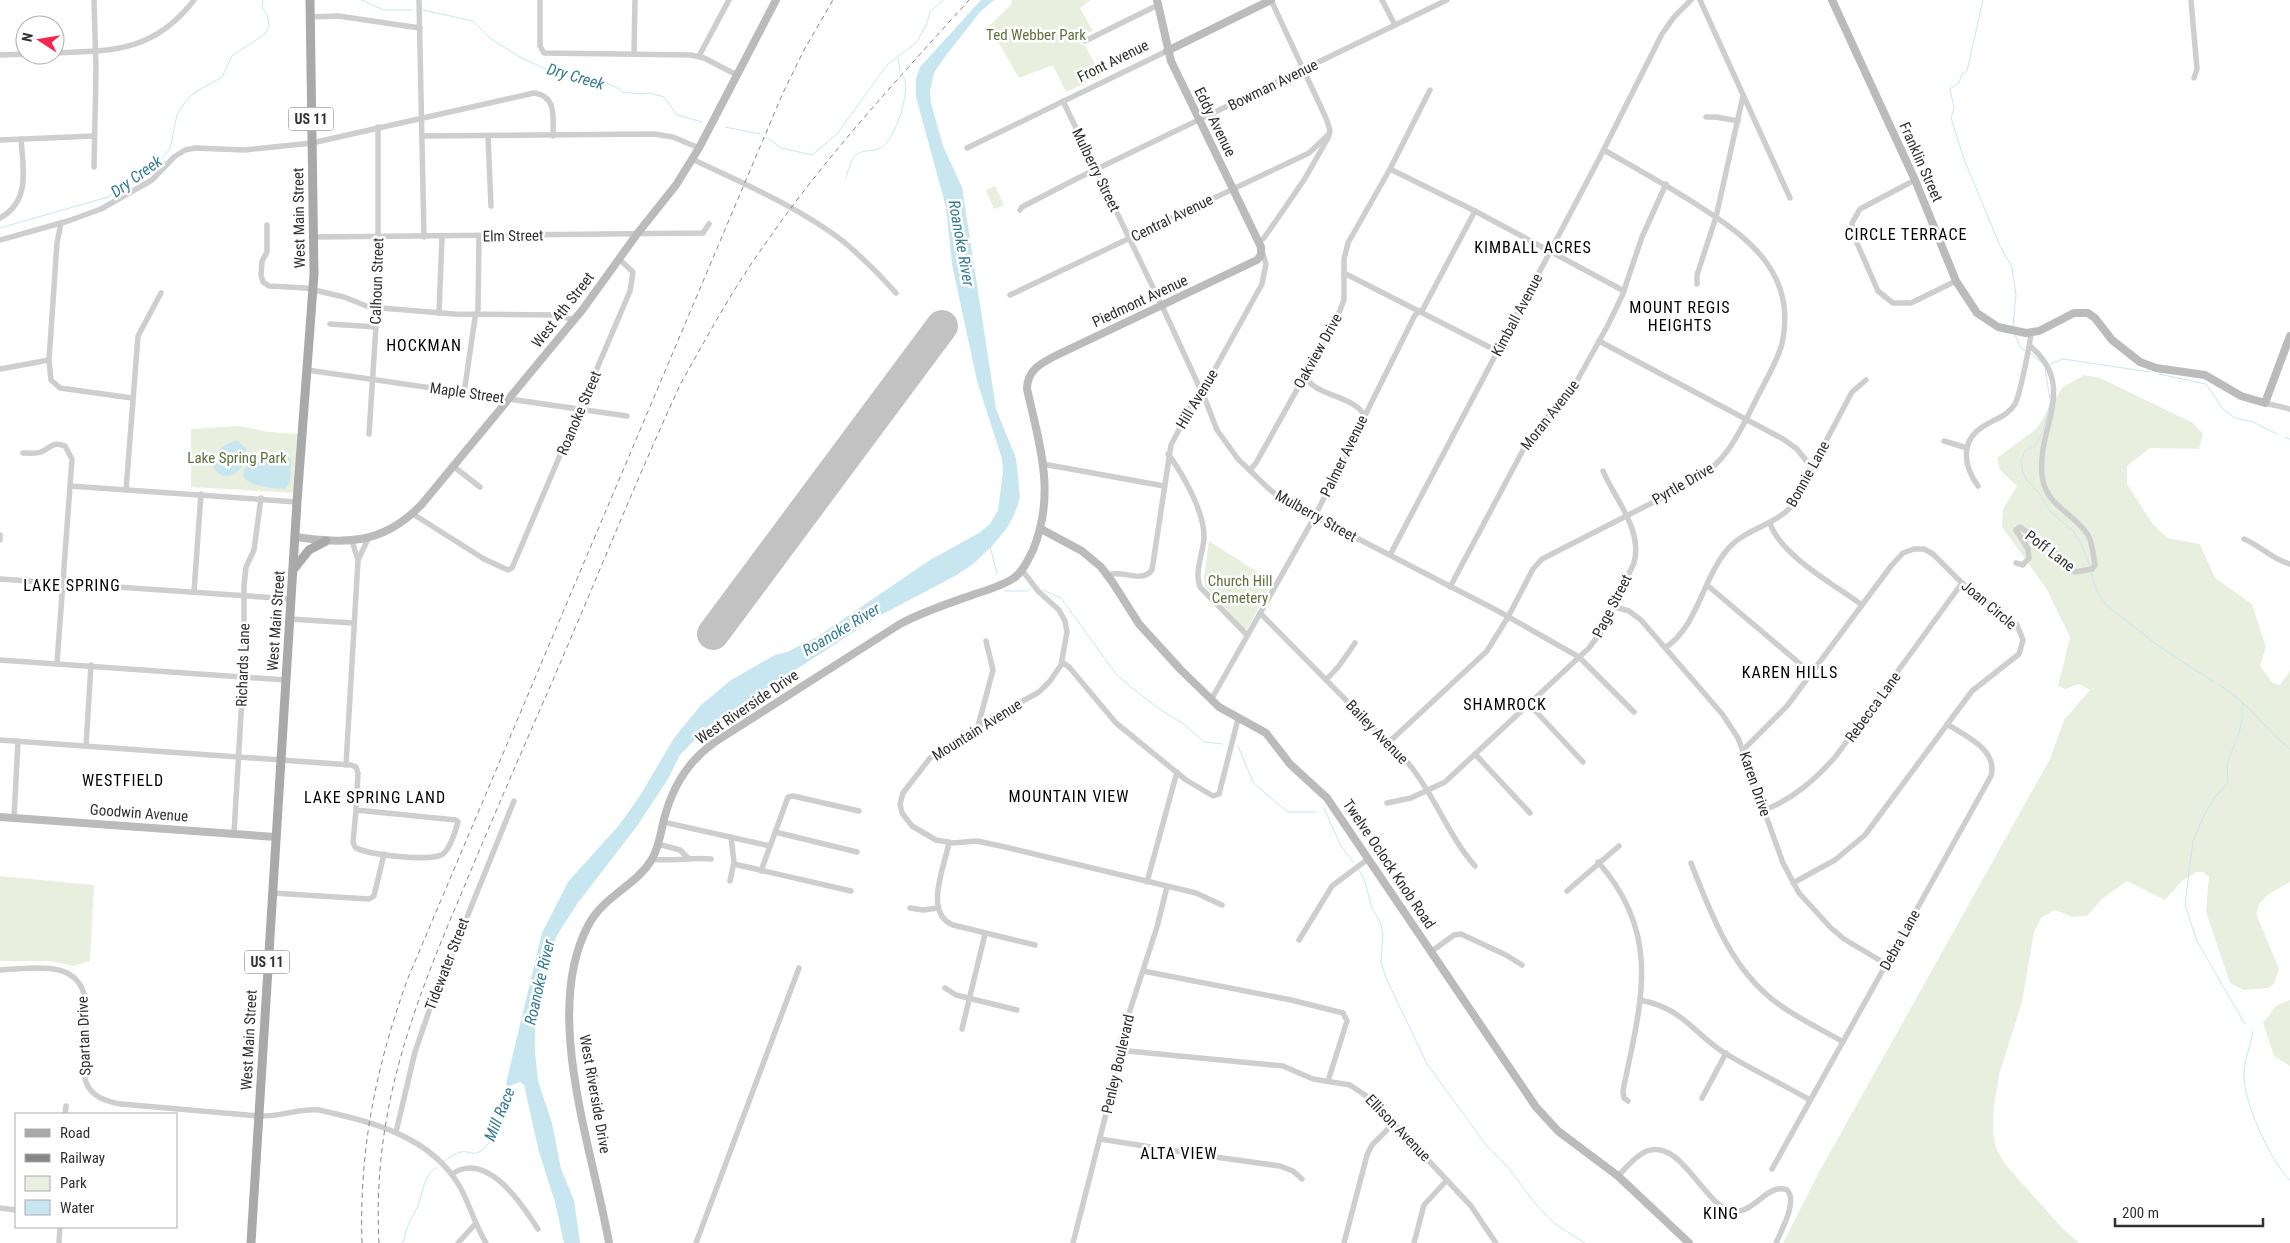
<svg xmlns="http://www.w3.org/2000/svg" width="2290" height="1243" viewBox="0 0 2290 1243" font-family="'Roboto Condensed',sans-serif">
	<rect width="100%" height="100%" fill="#fff"/>
	<g fill="#e9efde">
		<path d="M1012,0H1091L1080,8L1093,31L1083,34L1079,40L1080,43L1086,47L1101,76L1066,92L1053,65L1019,78L989,26L1011,5Z"/>
		<path d="M995,186L1004,205L994,209L986,190Z"/>
		<path d="M2084,375L2100,378L2193,423L2203,434L2199,449L2150,448L2127,466V484L2152,523L2167,538L2200,544L2215,578L2252,604L2266,647L2260,666L2273,683L2280,685L2290,671V882C2275,891 2256,897 2257,916L2279,969L2274,984L2268,988L2243,990L2230,983L2206,912L2209,877L2203,872H2196L2182,881L2165,900L2127,881L2102,899L2087,916L2073,917L2055,910L2041,918L2034,932L2022,1002L1999,1075L1994,1106L1993,1131L1996,1148L2005,1164L2064,1230L2079,1243H1783L1818,1174L2050,759L2064,720L2090,690L2079,684L2065,689L2058,686L2070,637L2046,588L2002,527L2003,509L2017,486L2000,470L1997,458L2036,429L2063,387Z"/>
		<path d="M239,426L268,432L300,434L295,493L191,487V429Z"/>
		<path d="M1209,541L1273,582L1247,629H1244L1205,586L1204,578Z"/>
		<path d="M0,876L94,885L90,961L73,966L51,961H0Z"/>
		<path d="M2290,1000V1066L2274,1056L2263,1023L2276,1006Z"/>
	</g>
	<g fill="#c8e6f0">
		<path d="M981,0H994L980,12L944,58L934,73L930,91L931,103L943,146L962,187L996,409L1016,458L1020,497L1015,513L1007,528L993,545L973,564L955,576L877,617L707,727L680,755L668,779L637,826L577,904L556,937L535,1021V1052L538,1081L552,1123L561,1169L574,1200L580,1243H564L555,1202L539,1152L524,1085L520,1082L507,1087L506,1083L542,933L568,882L620,824L641,794L674,738L701,705L731,680L775,655L787,652L817,637L930,560L979,533L990,524L998,510L1003,472L1002,459L977,381L952,264L946,207L916,97V79L920,67Z"/>
		<path d="M238,441L246,448L247,460C240,472 225,485 214,468C212,453 224,442 238,441Z"/>
		<path d="M265,455L287,456L291,459L290,482L285,489C271,487 253,488 243,477C243,465 254,457 265,455Z"/>
	</g>
	<g fill="none" stroke-linecap="round" stroke-linejoin="round">
		<g stroke="#c8e6f0" stroke-width="1">
			<path d="M361,0L384,10H412"/>
			<path d="M1983,0L1967,71L1962,74L1959,83L1950,89L1954,108L1951,118L1964,159L2000,246L2012,267L2016,295L2013,326"/>
			<path d="M423,10L473,21L491,39L518,56L554,73L586,81L606,83L614,86L623,92L640,94L650,93L664,97L677,115L702,122"/>
			<path d="M898,58L900,71"/>
			<path d="M725,127L760,134"/>
			<path d="M766,137L781,148L812,155L837,134L887,65L917,42L927,23L930,12L943,0"/>
			<path d="M846,178C848,172 850,161 855,156C861,149 873,152 881,148C895,140 911,91 904,77"/>
			<path d="M0,228L108,197L161,159L170,149L177,115L185,102L194,93L222,77L232,56L265,34L269,26L268,17L262,7L263,0"/>
			<path d="M2015,335L2021,348L2026,351"/>
			<path d="M2030,353L2042,363"/>
			<path d="M2050,364L2063,359L2150,372"/>
			<path d="M2045,369L2050,399"/>
			<path d="M2159,374L2206,384L2223,409L2235,418L2253,422L2277,434"/>
			<path d="M2050,403L2042,433L2035,445L2025,451L2021,460L2023,472L2027,480L2039,493L2050,511L2074,532L2082,546L2090,567"/>
			<path d="M2285,438L2290,439"/>
			<path d="M990,546L997,574"/>
			<path d="M2091,573L2097,592L2104,603L2157,645L2214,682"/>
			<path d="M1043,590L1061,598L1116,674L1132,688L1158,708L1185,725L1204,742L1223,744"/>
			<path d="M1005,591H1027L1030,589"/>
			<path d="M2219,685C2247,701 2265,729 2290,749"/>
			<path d="M2242,702V719L2239,733L2227,764L2228,783L2215,797L2204,815L2193,841L2185,905L2197,941L2245,1024"/>
			<path d="M1238,746L1253,782L1267,795L1288,812H1316"/>
			<path d="M1324,808L1341,846L1354,863"/>
			<path d="M1359,870L1364,879L1372,908L1380,922L1383,934L1381,962L1386,978L1427,1064L1486,1145L1507,1166L1538,1207L1555,1224L1585,1243"/>
			<path d="M2251,1031L2253,1033C2250,1046 2245,1059 2244,1071C2241,1097 2271,1163 2290,1180"/>
			<path d="M444,1161C449,1159 455,1153 461,1152C467,1150 473,1156 479,1152C500,1140 501,1106 508,1086"/>
			<path d="M401,1243L404,1241C405,1229 411,1219 417,1208C423,1194 423,1175 437,1167"/>
		</g>
		<path stroke="#c2c2c2" stroke-width="32" d="M713,634L942,326"/>
		<g stroke="#cecece" stroke-width="5.5">
			<path d="M94,0L96,69L94,167"/>
			<path d="M419,0L424,237"/>
			<path d="M540,0V46L544,53L691,55L704,58L737,75"/>
			<path d="M1382,0L1395,25"/>
			<path d="M1700,0L1790,198"/>
			<path d="M2191,0L2197,69L2194,78"/>
			<path d="M310,17L338,16L420,28"/>
			<path d="M1085,41L1158,5"/>
			<path d="M55,53C114,51 155,51 194,0"/>
			<path d="M634,54L635,0"/>
			<path d="M0,55L25,54"/>
			<path d="M699,56L729,0"/>
			<path d="M1063,101L1162,306L1205,399L1217,430L1238,459L1268,488L1283,500L1498,611L1579,657L1634,712"/>
			<path d="M1706,117H1716L1738,121"/>
			<path d="M422,136L654,134L673,137L699,148"/>
			<path d="M488,136L491,206"/>
			<path d="M0,140L94,136"/>
			<path d="M967,148L1167,51"/>
			<path d="M692,159C744,184 799,207 844,242C863,258 880,275 896,293"/>
			<path d="M1390,169L1475,211L1624,291"/>
			<path d="M1915,180L1860,209L1852,223L1853,234L1878,291L1893,303H1911L1956,281"/>
			<path d="M1020,210L1022,207L1076,179L1447,0"/>
			<path d="M0,218C31,201 23,168 21,139"/>
			<path d="M61,223L57,243L49,360L51,380L60,388L132,398"/>
			<path d="M267,225V252L262,261L261,275L263,282L269,286L306,288L344,297L369,307L454,314L557,315L574,320"/>
			<path d="M313,237L703,233L709,224"/>
			<path d="M0,240L68,221L101,209L152,180L174,157L185,150L195,148L245,150L312,143L534,93C557,96 553,118 553,136"/>
			<path d="M1258,242L1264,238L1304,180L1328,138L1330,130L1326,118L1271,0"/>
			<path d="M1344,273L1497,351"/>
			<path d="M1697,284V275L1716,217L1743,96"/>
			<path d="M1010,295L1309,153L1329,134"/>
			<path d="M439,313L442,237"/>
			<path d="M330,324L376,327"/>
			<path d="M1599,341L1783,439L1797,449L1812,468"/>
			<path d="M0,369L49,360"/>
			<path d="M307,370L627,416"/>
			<path d="M1305,376C1314,396 1353,395 1364,415"/>
			<path d="M464,393L475,318L478,310L479,236"/>
			<path d="M2265,403L2290,409"/>
			<path d="M369,434L378,295V127"/>
			<path d="M1944,441L1967,448"/>
			<path d="M23,453C28,453 36,454 41,452C51,448 52,441 65,446L72,459L57,663"/>
			<path d="M1168,454C1183,474 1205,513 1204,538C1203,553 1194,573 1200,587L1247,635"/>
			<path d="M1043,464L1164,486"/>
			<path d="M453,466L480,487"/>
			<path d="M1250,470L1256,463L1337,318L1344,300V259L1348,243L1390,169L1430,90"/>
			<path d="M70,486L297,502"/>
			<path d="M1978,486C1965,468 1959,443 1981,428C1993,419 2007,417 2015,404C2020,395 2030,344 2031,333"/>
			<path d="M126,490L138,336L161,293"/>
			<path d="M413,514L484,559L508,570L512,568L630,291L633,272L619,259"/>
			<path d="M1770,523C1780,555 1835,585 1862,605"/>
			<path d="M0,535V540"/>
			<path d="M2244,539C2263,547 2271,559 2290,564"/>
			<path d="M352,541L358,560"/>
			<path d="M1390,555L1600,157L1662,34L1674,17L1691,0"/>
			<path d="M2016,563L2023,565L2029,558L2028,549L2016,530L2020,527L2053,551L2075,572L2092,569L2095,565C2093,555 2093,544 2088,535C2073,512 2045,506 2042,475C2037,427 2078,386 2030,346"/>
			<path d="M1022,570L1038,591L1059,610L1065,621L1067,632L1061,665L1050,681L1039,692L968,732L930,758L903,793L900,804L902,813L912,826L936,840L953,843L977,841L1005,847L1196,893L1222,905"/>
			<path d="M1108,575C1122,569 1141,584 1152,570L1171,445L1197,395L1210,378L1262,284L1266,264L1262,251"/>
			<path d="M0,579L291,599"/>
			<path d="M1707,585L1812,674"/>
			<path d="M1450,587L1530,437L1573,388L1608,325L1622,296L1642,237L1666,184"/>
			<path d="M194,592L201,494"/>
			<path d="M1615,607L1629,611L1641,620L1723,715L1738,738L1783,863L1799,893L1831,928L1844,939L1886,964"/>
			<path d="M1260,613L1408,763C1435,795 1447,834 1475,866"/>
			<path d="M290,619L353,623"/>
			<path d="M1665,648C1698,626 1702,580 1727,550C1743,530 1773,526 1791,507L1852,392L1866,380"/>
			<path d="M0,660L286,680"/>
			<path d="M1062,662L1069,667L1116,723L1186,780L1213,796L1219,794L1238,719"/>
			<path d="M1326,680L1339,666L1355,643"/>
			<path d="M1211,700L1315,516L1415,315L1423,309L1475,211"/>
			<path d="M1529,704L1583,762"/>
			<path d="M978,726L993,670L986,641"/>
			<path d="M0,740L351,765L356,767L358,773L356,810L456,820L458,822C455,832 451,847 443,854C433,862 365,855 355,847L353,842L356,810"/>
			<path d="M1388,743L1487,651L1508,617L1533,569L1542,559L1693,482C1730,460 1741,428 1760,392C1768,376 1777,361 1782,344C1797,276 1752,240 1702,208C1670,187 1637,169 1604,150"/>
			<path d="M86,746L91,665"/>
			<path d="M1744,749L1787,706L1891,566L1903,553L1914,549H1924L1933,554L1962,583L2017,625L2023,640L2019,654L1972,691L1865,835L1835,860L1793,883"/>
			<path d="M1475,754L1530,813"/>
			<path d="M346,765L358,560L369,537"/>
			<path d="M1387,803L1411,798L1445,782L1589,648L1603,629L1634,563C1643,530 1615,499 1603,471"/>
			<path d="M1765,810C1794,798 1815,780 1836,756L1962,583"/>
			<path d="M14,818L18,741"/>
			<path d="M663,822L770,846"/>
			<path d="M775,832L857,852"/>
			<path d="M234,833L244,664V586L246,567L254,550L261,498"/>
			<path d="M949,842C945,866 923,913 953,925L1035,945"/>
			<path d="M658,844L680,850L688,858"/>
			<path d="M652,859C672,862 690,857 711,859"/>
			<path d="M1598,862C1664,936 1640,1005 1623,1091L1624,1098L1628,1101"/>
			<path d="M1691,863C1711,914 1731,969 1777,1003C1797,1018 1821,1029 1843,1042"/>
			<path d="M734,864L851,891"/>
			<path d="M761,871L788,797L793,796L859,811"/>
			<path d="M730,881L734,862L731,837"/>
			<path d="M1147,882L1177,772"/>
			<path d="M1567,891L1619,846"/>
			<path d="M272,893L369,899L374,896L384,854"/>
			<path d="M910,908L923,910L938,908"/>
			<path d="M1299,940L1332,886L1368,859"/>
			<path d="M1432,951L1454,935L1461,934L1506,955L1522,965"/>
			<path d="M0,970C30,969 79,958 85,999C85,1015 84,1030 84,1046C82,1080 83,1098 121,1104L259,1116C280,1117 299,1108 319,1110C372,1122 431,1136 460,1187C470,1205 475,1225 486,1243"/>
			<path d="M1143,971L1291,1000L1343,1013L1347,1021L1328,1081"/>
			<path d="M945,988L956,995L1017,1010"/>
			<path d="M1640,1000C1684,1009 1690,1030 1723,1052C1751,1069 1782,1084 1810,1100"/>
			<path d="M962,1029L985,934"/>
			<path d="M1118,1050L1283,1066L1313,1079L1350,1085L1371,1099L1471,1206L1496,1243"/>
			<path d="M1702,1098L1726,1053"/>
			<path d="M65,1114L66,1106"/>
			<path d="M396,1132L415,1052L429,1011L514,801"/>
			<path d="M1100,1139L1208,1156L1280,1166L1293,1171L1302,1179"/>
			<path d="M1772,1169L1991,776C1998,749 1965,736 1947,724"/>
			<path d="M452,1174C487,1150 522,1204 538,1229"/>
			<path d="M1618,1176C1626,1168 1636,1155 1647,1151C1682,1139 1703,1205 1732,1211C1754,1215 1767,1182 1787,1190C1798,1201 1781,1231 1776,1243"/>
			<path d="M0,1208L16,1210"/>
			<path d="M59,1243L60,1227"/>
			<path d="M458,1243L476,1223"/>
			<path d="M696,1243L799,968"/>
			<path d="M1073,1243L1108,1106L1121,1038L1157,927L1167,887"/>
			<path d="M1344,1243L1367,1155L1372,1145L1394,1123"/>
			<path d="M1414,1243L1424,1205L1447,1180"/>
		</g>
		<g stroke="#bbb" stroke-width="8">
			<path d="M1832,0L1915,180L1956,281L1977,313L1998,327L2026,333L2039,331L2074,313H2088L2095,318L2112,340L2140,362L2156,368L2205,375L2241,396L2265,403L2290,336"/>
			<path d="M1167,51L1271,0"/>
			<path d="M1041,529L1082,551L1101,567L1113,583L1139,624L1180,669L1219,707L1266,733L1290,764L1327,798L1536,1107L1558,1131L1618,1176L1689,1243"/>
			<path d="M295,537C347,544 383,545 422,504L583,309L637,234L676,185L699,148L776,0"/>
			<path d="M0,817L276,837"/>
			<path d="M609,1243C593,1150 541,1011 589,924C605,895 637,885 652,859C659,847 661,832 664,819C672,788 689,760 715,742L900,624C924,611 950,603 975,594C988,590 1002,586 1014,578C1023,571 1028,560 1033,550C1056,494 1040,446 1027,389C1027,370 1041,363 1057,355L1257,260L1261,255V247L1171,61L1157,0"/>
		</g>
		<g stroke="#a9a9a9" stroke-width="9">
			<path d="M293,570L309,550L326,541"/>
			<path d="M251,1243L297,502L314,274L310,0"/>
		</g>
		<g stroke="#868686" stroke-width="1" stroke-dasharray="5 4" stroke-linecap="butt">
			<path d="M362,1243C359,1149 376,1066 408,978L782,95L804,50L833,0"/>
			<path d="M379,1243C372,1113 412,1009 462,892C488,829 515,767 542,705C589,598 632,489 681,383C707,337 732,290 763,247C824,158 897,80 969,0"/>
		</g>
	</g>
	<g text-anchor="middle" stroke-width="5" stroke-linejoin="round" paint-order="stroke">
		<g fill="#fff" stroke="#6f6f6f" stroke-width="1">
			<rect x="288.5" y="107.5" width="45" height="23" rx="4"/>
			<rect x="244.5" y="950.5" width="45" height="23" rx="4"/>
		</g>
		<g font-size="14" font-weight="bold" fill="#313131">
			<text x="311" y="124">US 11</text>
			<text x="267" y="967">US 11</text>
		</g>
		<g font-size="15" fill="#5b7139" stroke="#fff">
			<text x="1036" y="40">Ted Webber Park</text>
			<text x="237" y="463">Lake Spring Park</text>
			<text x="1240" y="586">Church Hill<tspan x="1240" dy="17">Cemetery</tspan></text>
		</g>
		<g font-size="15" fill="#313131" stroke="#fff">
			<text transform="translate(1113 61) rotate(-26)" y="5">Front Avenue</text>
			<text transform="translate(1273 85) rotate(-26)" y="5">Bowman Avenue</text>
			<text transform="translate(1215 122) rotate(64)" y="5">Eddy Avenue</text>
			<text transform="translate(1921 162) rotate(66)" y="5">Franklin Street</text>
			<text transform="translate(1096 170) rotate(64)" y="5">Mulberry Street</text>
			<text transform="translate(299 218) rotate(-91)" y="5">West Main Street</text>
			<text transform="translate(1172 218) rotate(-26)" y="5">Central Avenue</text>
			<text transform="translate(513 236) rotate(-1)" y="5">Elm Street</text>
			<text transform="translate(377 281) rotate(-88)" y="5">Calhoun Street</text>
			<text transform="translate(1140 301) rotate(-25)" y="5">Piedmont Avenue</text>
			<text transform="translate(563 310) rotate(-52)" y="5">West 4th Street</text>
			<text transform="translate(1517 315) rotate(-62)" y="5">Kimball Avenue</text>
			<text transform="translate(1318 351) rotate(-61)" y="5">Oakview Drive</text>
			<text transform="translate(467 393) rotate(8)" y="5">Maple Street</text>
			<text transform="translate(1197 399) rotate(-59)" y="5">Hill Avenue</text>
			<text transform="translate(579 413) rotate(-67)" y="5">Roanoke Street</text>
			<text transform="translate(1550 415) rotate(-52)" y="5">Moran Avenue</text>
			<text transform="translate(1344 456) rotate(-64)" y="5">Palmer Avenue</text>
			<text transform="translate(1808 474) rotate(-61)" y="5">Bonnie Lane</text>
			<text transform="translate(1683 484) rotate(-30)" y="5">Pyrtle Drive</text>
			<text transform="translate(1316 516) rotate(29)" y="5">Mulberry Street</text>
			<text transform="translate(2050 551) rotate(37)" y="5">Poff Lane</text>
			<text transform="translate(1989 605) rotate(40)" y="5">Joan Circle</text>
			<text transform="translate(1612 606) rotate(-63)" y="5">Page Street</text>
			<text transform="translate(276 621) rotate(-86)" y="5">West Main Street</text>
			<text transform="translate(243 665) rotate(-88)" y="5">Richards Lane</text>
			<text transform="translate(747 707) rotate(-34)" y="5">West Riverside Drive</text>
			<text transform="translate(1873 707) rotate(-54)" y="5">Rebecca Lane</text>
			<text transform="translate(977 730) rotate(-32)" y="5">Mountain Avenue</text>
			<text transform="translate(1377 732) rotate(46)" y="5">Bailey Avenue</text>
			<text transform="translate(1755 784) rotate(71)" y="5">Karen Drive</text>
			<text transform="translate(139 813) rotate(4)" y="5">Goodwin Avenue</text>
			<text transform="translate(1389 864) rotate(56)" y="5">Twelve Oclock Knob Road</text>
			<text transform="translate(1900 940) rotate(-61)" y="5">Debra Lane</text>
			<text transform="translate(447 964) rotate(-69)" y="5">Tidewater Street</text>
			<text transform="translate(84 1036) rotate(-92)" y="5">Spartan Drive</text>
			<text transform="translate(249 1040) rotate(-87)" y="5">West Main Street</text>
			<text transform="translate(1118 1064) rotate(-77)" y="5">Penley Boulevard</text>
			<text transform="translate(595 1094) rotate(80)" y="5">West Riverside Drive</text>
			<text transform="translate(1398 1128) rotate(46)" y="5">Ellison Avenue</text>
		</g>
		<g font-size="16" font-style="italic" fill="#347b95" stroke="#fff">
			<text transform="translate(576 76) rotate(16)" y="6">Dry Creek</text>
			<text transform="translate(136 176) rotate(-36)" y="6">Dry Creek</text>
			<text transform="translate(962 243) rotate(80)" y="6">Roanoke River</text>
			<text transform="translate(841 629) rotate(-31)" y="6">Roanoke River</text>
			<text transform="translate(539 982) rotate(-77)" y="6">Roanoke River</text>
			<text transform="translate(499 1114) rotate(-68)" y="6">Mill Race</text>
		</g>
		<g font-size="16" letter-spacing="1" fill="#000" stroke="#fff">
			<text x="1906" y="240">CIRCLE TERRACE</text>
			<text x="1533" y="253">KIMBALL ACRES</text>
			<text x="1680" y="313">MOUNT REGIS<tspan x="1680" dy="18">HEIGHTS</tspan></text>
			<text x="424" y="351">HOCKMAN</text>
			<text x="72" y="591">LAKE SPRING</text>
			<text x="1790" y="678">KAREN HILLS</text>
			<text x="1505" y="710">SHAMROCK</text>
			<text x="123" y="786">WESTFIELD</text>
			<text x="1069" y="802">MOUNTAIN VIEW</text>
			<text x="375" y="803">LAKE SPRING LAND</text>
			<text x="1179" y="1159">ALTA VIEW</text>
			<text x="1721" y="1219">KING</text>
		</g>
	</g>
	<rect x="15" y="1113" width="162" height="115" fill="#ffffff" stroke="#adadad"/>
	<rect x="25" y="1129" width="25" height="8" fill="#a9a9a9" stroke="#adadad"/>
	<text x="60" y="1138" font-size="15" fill="#313131">Road</text>
	<rect x="25" y="1154" width="25" height="8" fill="#868686" stroke="#adadad"/>
	<text x="60" y="1163" font-size="15" fill="#313131">Railway</text>
	<rect x="25" y="1176" width="25" height="15" fill="#e9efde" stroke="#adadad"/>
	<text x="60" y="1188" font-size="15" fill="#313131">Park</text>
	<rect x="25" y="1200" width="25" height="15" fill="#c8e6f0" stroke="#adadad"/>
	<text x="60" y="1213" font-size="15" fill="#313131">Water</text>
	<g transform="translate(40 40) rotate(282)"><circle r="24" fill="#ffffff" stroke="#adadad"/>
	<path d="M0-4L9 19L0 12L-9 19Z" fill="#f6254f"/>
	<text y="-8" font-size="14" font-weight="bold" text-anchor="middle" fill="#313131">N</text>
	</g>
	<path d="M2115 1218v8h148v-8" fill="none" stroke="#313131" stroke-width="2.5"/>
	<text x="2122" y="1218" font-size="15" fill="#313131" stroke="#ffffff" stroke-width="4" paint-order="stroke">200 m</text>
</svg>
